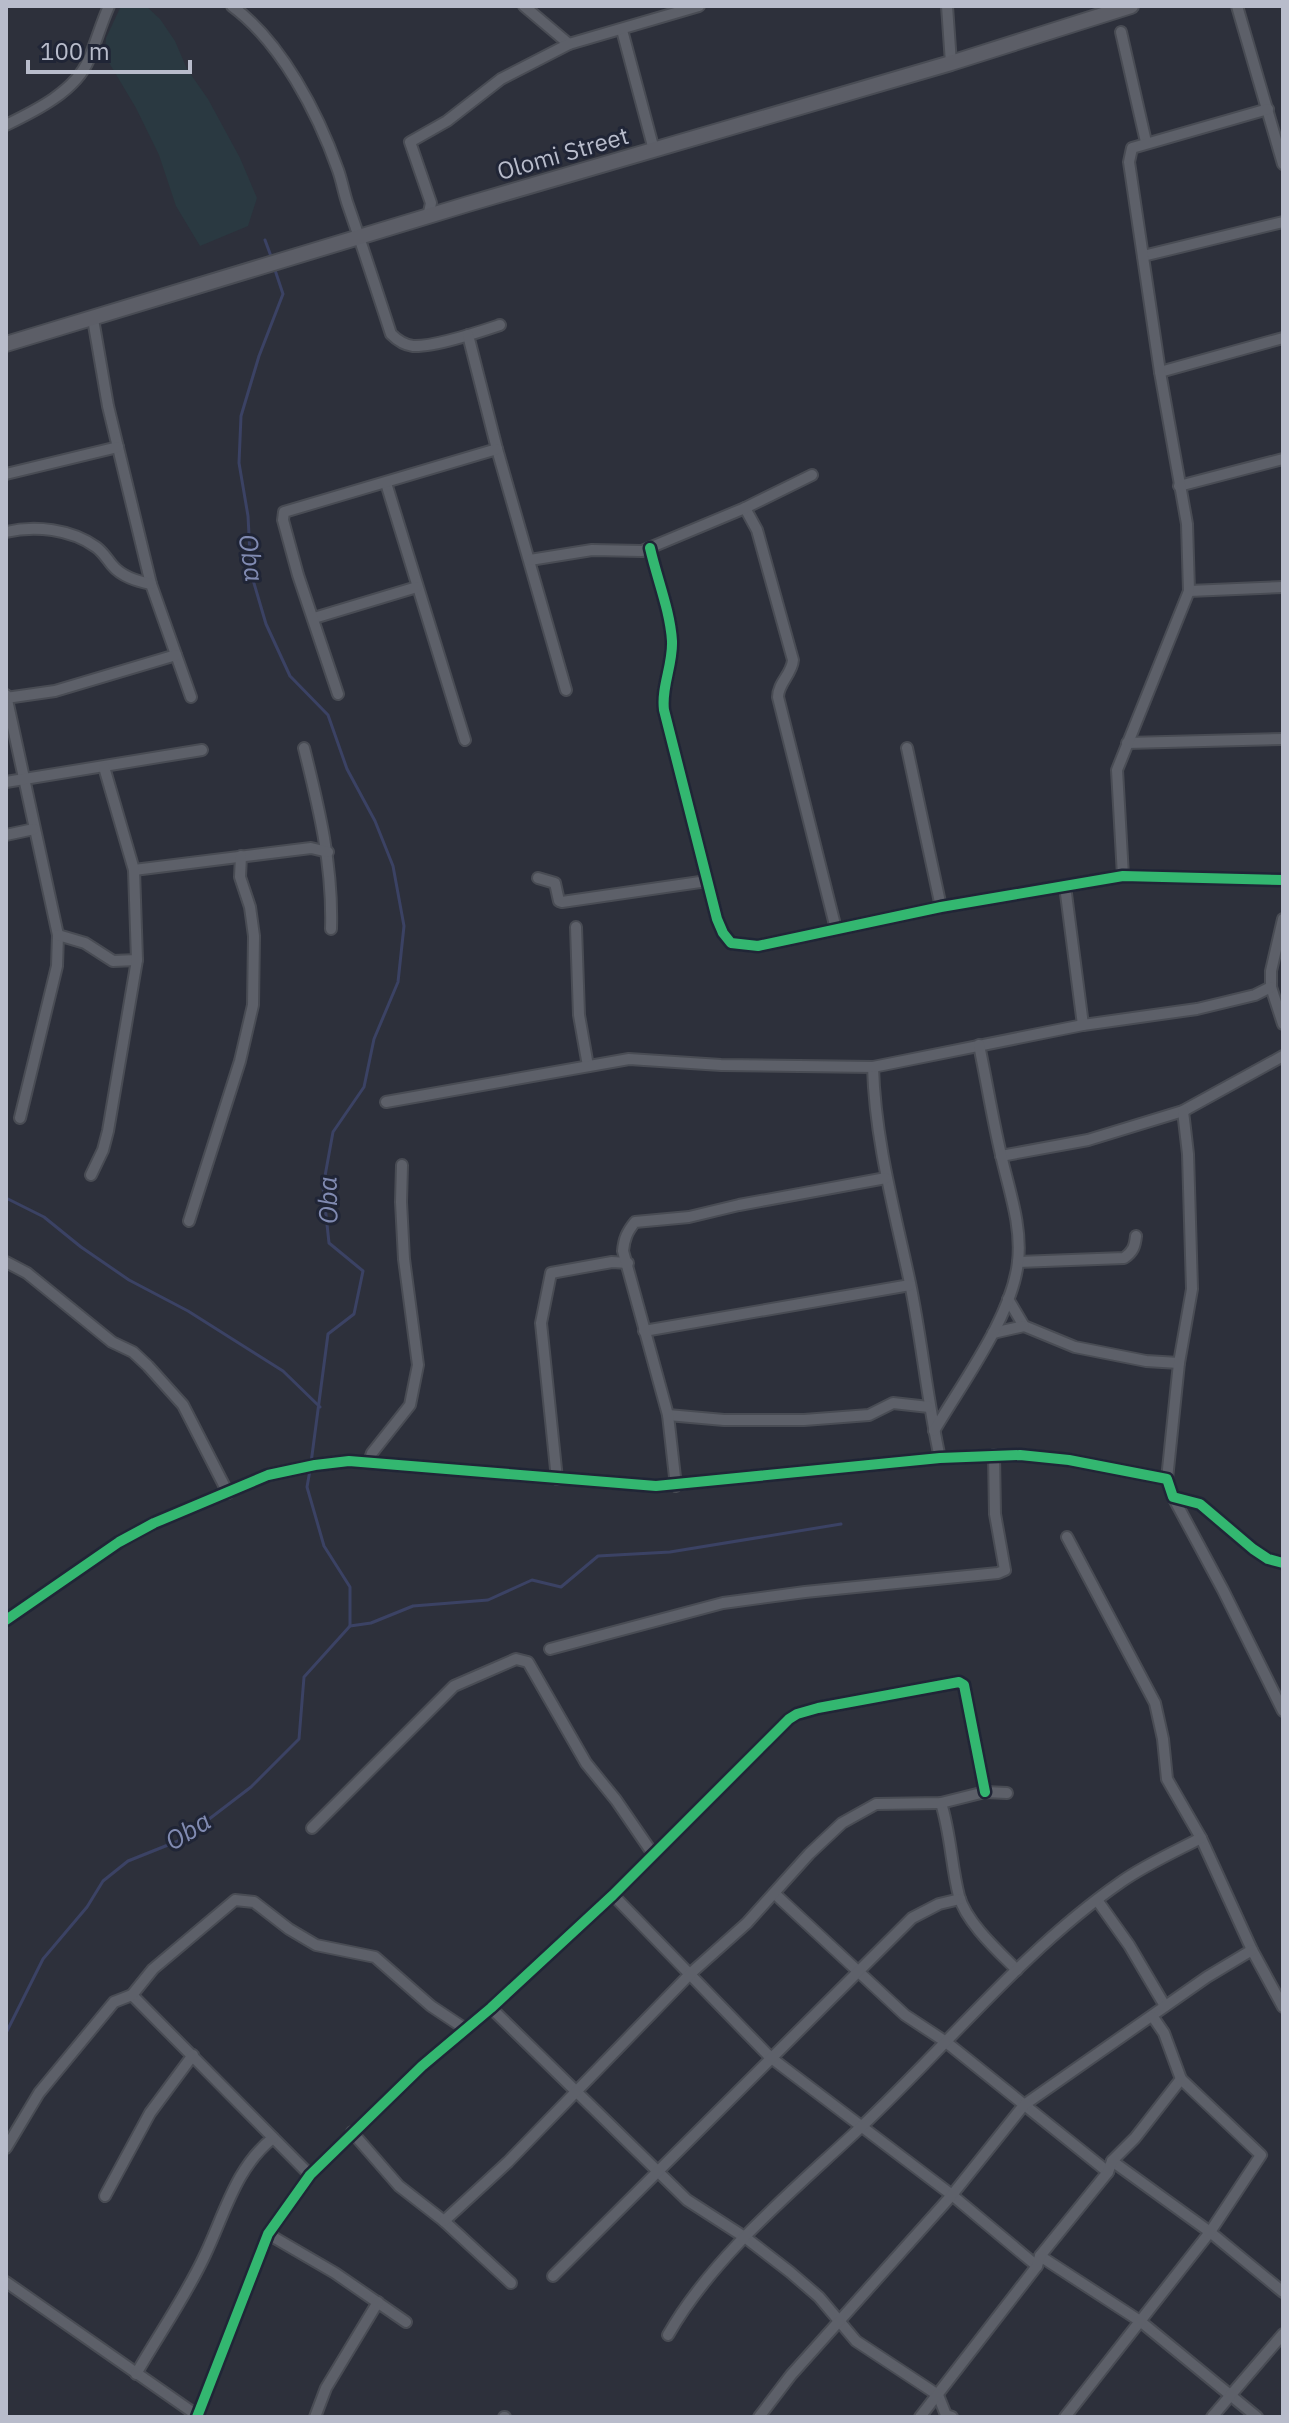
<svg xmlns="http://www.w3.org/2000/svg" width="1289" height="2423" viewBox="0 0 1289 2423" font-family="'IBM Plex Sans',sans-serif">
	<rect width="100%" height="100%" fill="#2d303b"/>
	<path fill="#2a3941" d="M121,6H146L160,19L175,41L187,69L208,99L240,158L257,198L248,226L200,246L176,206L159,155L136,108L105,56L106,38Z"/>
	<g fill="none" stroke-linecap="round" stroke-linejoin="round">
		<g stroke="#3b4264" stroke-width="3">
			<path d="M265,240L272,259"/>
			<path d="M274,267L283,294L259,356L241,416L239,463L248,516L251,573L266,624L290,676L328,715L347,769L375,821L393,866L404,926L398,982L374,1039L364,1087L333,1132L323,1187L329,1243L363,1271L354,1314L328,1334L311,1463"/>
			<path d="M6,1198L44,1217L81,1247L129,1280L188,1311L283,1371L320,1407"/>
			<path d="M350,1626L371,1623L413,1606L488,1600L532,1580L561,1587L598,1556L670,1552L841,1524"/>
			<path d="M6,2033L43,1959L87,1907L103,1881L128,1861L183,1839L251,1787L299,1739L304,1677L350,1626V1587L324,1546L307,1487L310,1470"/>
		</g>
		<g stroke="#494c54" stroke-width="14">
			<g id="street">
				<path d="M232,6C281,42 318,113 338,170C342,181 344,194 348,205C363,248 377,291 391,334C397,340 405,345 413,346C435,347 479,332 500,325"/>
				<path d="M524,6L569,44"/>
				<path d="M947,6L951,63"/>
				<path d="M1237,6L1283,164"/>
				<path d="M622,30L654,150"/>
				<path d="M1121,32L1146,142"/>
				<path d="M6,125C35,111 76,91 89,59C96,42 101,24 109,6"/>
				<path d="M428,217L431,203L410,142L447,121L501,79L569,44L699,6"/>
				<path d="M1143,256L1283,222"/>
				<path d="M93,319L108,406L151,584L191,697"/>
				<path d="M468,335L497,449L566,690"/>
				<path d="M1160,372L1283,338"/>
				<path d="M6,474L118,447"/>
				<path d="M386,483L465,740"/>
				<path d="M1179,486L1283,459"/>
				<path d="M745,508L757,530L793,660C792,674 778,683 778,697L836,929"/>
				<path d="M6,532C35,525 71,529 96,547C103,552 107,559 112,565C122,577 137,581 151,584"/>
				<path d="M650,548C657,579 670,610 672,641C673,665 661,687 664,710L717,919L723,933L731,943L758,946L941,907L1123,876L1283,880"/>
				<path d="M530,560L592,550L642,551L745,508L812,475"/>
				<path d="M1189,591L1283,587"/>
				<path d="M314,618L417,587"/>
				<path d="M338,694L298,575L283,520L284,512L497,449"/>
				<path d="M6,695L58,935L57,966L20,1118"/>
				<path d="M6,698L55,691L176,655"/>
				<path d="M1127,743L1283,739"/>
				<path d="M304,748C319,808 333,866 331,929"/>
				<path d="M907,748L941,907"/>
				<path d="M6,782L202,750"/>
				<path d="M6,835L34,829"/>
				<path d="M134,870L311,848L328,852"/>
				<path d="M1123,876L1117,770L1189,591L1187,524L1160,372L1129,162L1132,148L1268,109"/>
				<path d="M538,878L555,883L559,901L562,902L707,881"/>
				<path d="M1065,886L1083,1025"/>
				<path d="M1283,919L1271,971V987L1283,1024"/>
				<path d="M576,927L579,1015L588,1066"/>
				<path d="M58,935L85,943L113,961L137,960"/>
				<path d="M873,1067C875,1141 895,1212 910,1283C922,1341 927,1400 940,1458"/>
				<path d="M386,1102L629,1059L721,1065L873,1067L1083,1025L1197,1009L1255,995L1271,987"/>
				<path d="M1001,1156L1088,1140L1183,1111L1283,1056"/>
				<path d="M91,1175L103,1150L108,1131L137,960L134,870L104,767"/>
				<path d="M189,1221L240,1061L253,1005L254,936L250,907L240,877L241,856"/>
				<path d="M6,1262L27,1273L112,1342L133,1352L148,1366L183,1405L228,1493"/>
				<path d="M1018,1262L1124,1258C1133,1252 1135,1246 1136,1236"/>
				<path d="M1008,1299L1024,1326L1075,1347L1146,1361L1179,1363"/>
				<path d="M644,1331L910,1285"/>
				<path d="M993,1333L1024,1326"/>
				<path d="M668,1415L724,1420H804L869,1415L893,1403L929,1407"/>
				<path d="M934,1431C962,1383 1012,1317 1018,1262C1022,1227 1010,1193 1002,1159C993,1122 987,1083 979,1045"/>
				<path d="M369,1462L372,1453L410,1405L418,1365L404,1259L401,1202L402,1165"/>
				<path d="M557,1479L541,1323L551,1273L612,1262L628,1263"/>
				<path d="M1167,1479L1179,1363L1192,1289L1188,1154L1183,1111"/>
				<path d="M676,1486L668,1415L623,1251C624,1239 627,1232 635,1222L689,1217L739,1205L886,1178"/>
				<path d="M1173,1497L1223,1590L1283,1711"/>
				<path d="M1067,1537L1155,1703L1163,1739L1167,1779L1201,1838L1252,1950L1283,2007"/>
				<path d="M6,1620L119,1542L154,1523L268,1475L315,1465L349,1461L656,1486L940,1458L1020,1455L1069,1460L1167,1479L1173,1497L1200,1504L1253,1549L1268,1559L1283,1563"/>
				<path d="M550,1649L723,1603L805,1592L998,1573L1005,1570L995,1514L994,1455"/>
				<path d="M941,1803C951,1835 951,1865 959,1896C966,1922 998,1951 1017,1970"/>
				<path d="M312,1828L454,1686L516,1659L528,1662L586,1763L616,1800L653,1854"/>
				<path d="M775,1894L905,2015L946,2042L1108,2172"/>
				<path d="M613,1895L770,2057L952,2195L1037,2266"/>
				<path d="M1097,1900L1129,1945L1165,2006"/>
				<path d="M132,1995L310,2175"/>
				<path d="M491,2008L687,2200L746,2238L790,2272L819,2297L856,2341L938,2395L946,2415L952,2417"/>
				<path d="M352,2132L399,2186L444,2221L511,2283"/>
				<path d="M6,2148L39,2093L114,2002L132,1995L153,1969L235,1900L254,1902L289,1929L316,1945L375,1957L431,2006L464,2028"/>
				<path d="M1112,2161L1210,2232L1283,2292"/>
				<path d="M105,2196L150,2113L193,2055"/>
				<path d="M444,2221L508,2162L691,1973L747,1923L809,1854L842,1823L876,1804L941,1803L985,1792L1007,1793"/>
				<path d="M268,2234L335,2273L406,2322"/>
				<path d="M1040,2256L1140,2321L1257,2417"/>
				<path d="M553,2276L912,1918L939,1904L960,1899"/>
				<path d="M6,2282L198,2416"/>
				<path d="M668,2335C713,2256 795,2189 861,2127C947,2046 1023,1950 1121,1882C1145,1865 1174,1852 1201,1838"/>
				<path d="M136,2374C159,2334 186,2296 205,2255C225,2213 236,2167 273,2138"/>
				<path d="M197,2417L268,2234L310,2175L422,2066L491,2008L613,1895L789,1719L797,1714L818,1708L959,1682L964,1685L985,1792"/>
				<path d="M315,2417L326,2388L378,2302"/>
				<path d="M504,2417H505"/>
				<path d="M759,2417L791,2375L952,2195L1024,2105L1207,1977L1252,1950"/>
				<path d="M920,2417L1037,2266L1040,2256L1108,2172L1112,2161L1135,2138L1181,2079"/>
				<path d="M1065,2417L1210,2232L1261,2155L1181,2079L1164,2033L1153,2017"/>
				<path d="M1212,2417L1283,2334"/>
			</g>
		</g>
		<g stroke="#494c54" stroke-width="18">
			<path id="secondary" d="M6,344L468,204L951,63L1131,6"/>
		</g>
		<use href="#street" stroke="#5d6069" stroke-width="10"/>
		<use href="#secondary" stroke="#5c5e67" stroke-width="14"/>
		<g stroke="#202536" stroke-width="15">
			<g id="cycleway">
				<path d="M650,548C657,579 670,610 672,641C673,665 661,687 664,710L717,919L723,933L731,943L758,946L941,907L1123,876L1283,880"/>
				<path d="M6,1620L119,1542L154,1523L268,1475L315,1465L349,1461L656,1486L940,1458L1020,1455L1069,1460L1167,1479L1173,1497L1200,1504L1253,1549L1268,1559L1283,1563"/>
				<path d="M197,2417L268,2234L310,2175L422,2066L491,2008L613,1895L789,1719L797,1714L818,1708L959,1682L964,1685L985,1792"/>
			</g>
		</g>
		<use href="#cycleway" stroke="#33b770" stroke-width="10"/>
	</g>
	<g text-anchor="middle" stroke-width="6" stroke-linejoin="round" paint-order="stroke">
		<g font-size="24" fill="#b8bccb" stroke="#202536">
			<text transform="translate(563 154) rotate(-16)" y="8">Olomi Street</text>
		</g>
		<g font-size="26" font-style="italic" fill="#818bb2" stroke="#202536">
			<text transform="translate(251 558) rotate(81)" y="9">Oba</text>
			<text transform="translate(328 1200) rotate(-91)" y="9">Oba</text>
			<text transform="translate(188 1831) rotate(-32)" y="9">Oba</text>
		</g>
	</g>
	<rect width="1289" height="2423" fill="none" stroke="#b8bccb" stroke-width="16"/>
	<path d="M28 60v12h162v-12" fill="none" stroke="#b8bccb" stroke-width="4"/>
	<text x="40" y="60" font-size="24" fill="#b8bccb" stroke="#202536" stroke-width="6" paint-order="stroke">100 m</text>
</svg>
